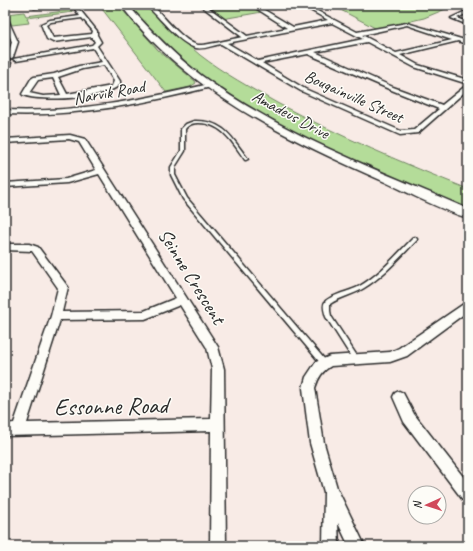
<svg xmlns="http://www.w3.org/2000/svg" width="473" height="551" viewBox="0 0 473 551" font-family="Caveat,sans-serif">
	<rect width="100%" height="100%" fill="#f8ebe6"/>
	<filter id="ink" filterUnits="userSpaceOnUse"><feTurbulence type="fractalNoise" baseFrequency=".025" numOctaves="2"/><feDisplacementMap in="SourceGraphic" scale="8" xChannelSelector="R" yChannelSelector="G"/><feConvolveMatrix kernelMatrix="1 2 1 2 8 2 1 2 1" color-interpolation-filters="sRGB"/></filter>
	<g filter="url(#ink)">
		<g fill="#b4dc99" stroke="#708462">
			<path d="M99,5H118L158,50L195,81L196,83L190,87L166,92Z"/>
			<path d="M128,5H146C163,22 181,39 200,55C223,73 251,88 277,103C339,136 403,163 468,189V209C367,166 255,126 172,51C156,37 142,21 128,5Z"/>
			<path d="M211,5H250L262,12L222,19L205,6Z"/>
			<path d="M331,5H455L424,18L377,29Z"/>
			<path d="M72,10L73,12L27,18L29,23L12,25L7,14L24,12L26,16Z"/>
		</g>
		<g fill="none" stroke-linecap="round" stroke-linejoin="round">
			<g stroke="#2b2b2b" stroke-width="3">
				<g id="lane">
					<path d="M194,121C224,120 232,138 248,159L246,160H245C233,143 222,123 199,123C193,123 189,124 185,129V151L175,167V175L187,198L326,361L327,363L326,365L324,366L322,365L183,199L171,175V167L181,151V129L186,124Z"/>
					<path d="M415,237L417,239V240C400,257 384,276 364,288C353,295 340,297 330,304V311L331,316L359,359L358,361L356,362L354,361L326,317C325,313 322,306 325,302C328,296 351,291 358,287C380,275 396,255 413,238Z"/>
				</g>
			</g>
			<g stroke="#2b2b2b" stroke-width="3">
				<g id="street">
					<path d="M31,5L36,6L66,5L34,8Z"/>
					<path d="M72,5H76L97,31V35L101,42L97,46L120,81V84C108,99 41,102 23,95L22,94L31,79L34,77L54,74L79,66L102,62L93,48L16,61L13,59L92,45L95,42L92,37L53,42L47,39L41,24L50,20L80,16ZM82,18L93,31L92,34L53,38L46,25L51,22ZM104,65L114,81L112,86L67,94L58,77L82,69ZM53,78L61,95L43,96L29,93L38,80Z"/>
					<path d="M153,5H158L155,8C164,17 185,43 198,45C206,46 232,39 242,37L200,5H205L247,36L287,28L251,5H256L293,27L328,20L301,5H306L357,32L407,23L468,41V45L458,41L400,55L418,65L468,80V84L414,67L367,42L315,52L393,87L442,105L468,84V89L418,133L400,135L301,91L221,44C214,45 203,50 196,48C180,44 162,20 150,9ZM332,23L363,39L258,61L227,43ZM407,25L452,40L396,53L362,35ZM308,54L389,89L439,109L414,130L401,131L305,89L262,63Z"/>
					<path d="M468,10V13L457,18L468,22V25L451,18Z"/>
					<path d="M5,17L7,18L18,42L13,57L10,59L7,57L12,42L5,24Z"/>
					<path d="M8,61L11,63L8,71L5,73V63Z"/>
					<path d="M209,84L212,86L211,87C143,104 75,117 5,114V110C75,113 141,100 209,84Z"/>
					<path d="M70,135L85,139L218,347L224,369L226,546H210L211,431L5,436V424L14,423L51,316L58,288L32,251L5,250V244H29L38,247L68,287L62,312L144,311L176,298L99,174L67,183L5,187V183L66,179L96,170L79,142L69,139L5,143V139ZM180,305L207,348L212,369L211,419L27,423L60,320L145,319Z"/>
					<path d="M468,301V311L407,356L390,362L331,366C322,371 318,378 315,388L324,443L337,488L365,546H349L338,523L339,546H323L324,492L310,443L303,388L306,377L316,362L330,356L390,352L399,348Z"/>
					<path d="M399,391L403,393L414,414L468,483V502L463,500L404,422L393,397L395,393Z"/>
				</g>
			</g>
			<g stroke="#2b2b2b" stroke-width="3">
				<path id="secondary" d="M121,5H128C151,31 175,56 202,76C282,135 378,170 468,209V218C443,211 409,193 385,182C288,139 187,92 121,5Z"/>
			</g>
			<use href="#lane" fill="#fdfcf7" fill-rule="evenodd"/>
			<use href="#street" fill="#fdfcf7" fill-rule="evenodd"/>
			<use href="#secondary" fill="#fdfcf7" fill-rule="evenodd"/>
		</g>
	</g>
	<g text-anchor="middle" stroke-width="3" stroke-linejoin="round" paint-order="stroke">
		<g font-size="17" fill="#2b2b2b" stroke="#fdfcf7">
			<text transform="translate(109 92) rotate(-10)" y="6">Narvik Road</text>
			<text transform="translate(354 96) rotate(24)" y="6">Bougainville Street</text>
			<text transform="translate(291 114) rotate(28)" y="6">Amadeus Drive</text>
		</g>
		<g font-size="20" fill="#2b2b2b" stroke="#fdfcf7">
			<text transform="translate(192 276) rotate(58)" y="7">Seinne Crescent</text>
		</g>
		<g font-size="24" fill="#2b2b2b" stroke="#fdfcf7">
			<text transform="translate(111 406) rotate(-1)" y="8">Essonne Road</text>
		</g>
	</g>
	<rect width="473" height="551" fill="none" stroke="#fdfcf7" stroke-width="20"/>
	<rect x="10" y="10" width="453" height="531" fill="none" stroke="#2b2b2b" stroke-width="1.5" filter="url(#ink)"/>
	<g transform="translate(427 505) rotate(267)"><circle r="19" fill="#fdfcf7" stroke="#a9a8a5"/>
	<path d="M0-3L7 15L0 10L-7 15Z" fill="#d1495b"/>
	<text y="-6" font-size="11" font-weight="bold" text-anchor="middle" fill="#2b2b2b">N</text>
	</g>
</svg>
